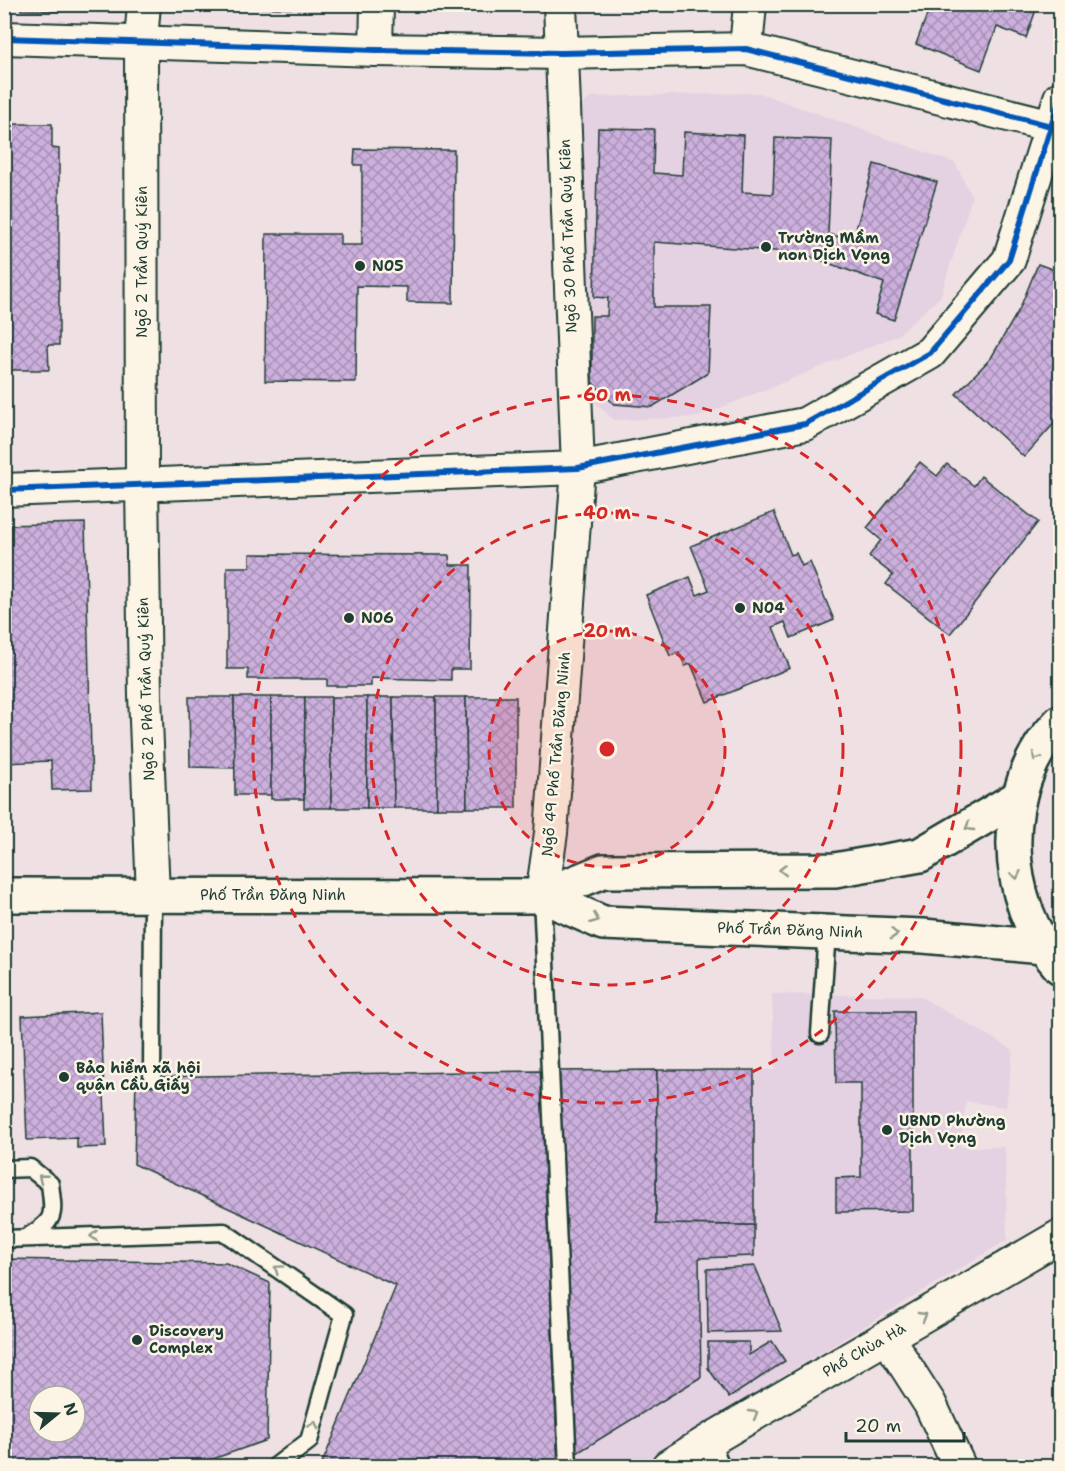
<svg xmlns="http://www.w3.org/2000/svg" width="1065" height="1471" viewBox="0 0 1065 1471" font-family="'Shantell Sans',sans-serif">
	<defs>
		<pattern id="building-cross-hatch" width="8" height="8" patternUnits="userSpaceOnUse" patternTransform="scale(1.5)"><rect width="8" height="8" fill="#ccafdd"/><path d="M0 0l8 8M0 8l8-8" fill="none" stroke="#a590b4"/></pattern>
	</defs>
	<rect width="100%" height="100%" fill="#eee0e3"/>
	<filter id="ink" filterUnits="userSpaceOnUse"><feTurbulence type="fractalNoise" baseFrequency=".0167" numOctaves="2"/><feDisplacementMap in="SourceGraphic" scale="12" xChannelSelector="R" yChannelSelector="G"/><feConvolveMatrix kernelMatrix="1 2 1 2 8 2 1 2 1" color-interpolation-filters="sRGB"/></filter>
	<g filter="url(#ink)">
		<g fill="#e4d1e1">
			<path d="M759,93L955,163L972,197L940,297L898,335L698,417L614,420L580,388L574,114L591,97Z"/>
			<path d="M772,994L919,996L1013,1050L1006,1107L966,1101L960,1147H1005L1007,1240L797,1367L640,1466H321L396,1286L134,1164L136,1077L775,1070Z"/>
		</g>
		<g fill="url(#building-cross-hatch)" stroke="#1f3d34" stroke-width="1.5" fill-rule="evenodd">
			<path d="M21,4H66V11L21,10Z"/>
			<path d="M66,4H137L136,12L66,11Z"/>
			<path d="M225,4H284V8L226,7Z"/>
			<path d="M284,4H326L325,9L284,8Z"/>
			<path d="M326,4H365V9H325Z"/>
			<path d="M931,4H1038L1026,38L997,27L981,70L916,44Z"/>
			<path d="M4,124H52V148L59,149V345H48L49,370H4Z"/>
			<path d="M598,128L654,129L653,173L682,175L684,132L744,135L742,192L773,194L775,138L832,140L828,234L853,240L874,164L937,182L894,320L875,314L884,283L800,253L654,242V307H711L708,373L652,407L614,404L592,382V316H607L608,298L594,297Z"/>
			<path d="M355,149L454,150L453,303L407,302V287L357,286L356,382L265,381L266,234H340V245H362V165H354Z"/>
			<path d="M1038,264L1060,272V417L1024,457L956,394L991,358L1020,308Z"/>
			<path d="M920,462L937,476L947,464L974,486L981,476L1038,522L950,634L886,584L893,575L869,556L881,540L867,528Z"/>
			<path d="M774,512L791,555L796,553L802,566L810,562L834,620L791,638L785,622L773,627L790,668L707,702L691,664L685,666L679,652L670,656L646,595L690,577L697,595L709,590L691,546Z"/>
			<path d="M85,523L92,789L52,790L51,761L4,763V525Z"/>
			<path d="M250,554L449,555L450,565H471L470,669H451V680L371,678V686H327V679H248V669H227V567H250Z"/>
			<path d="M189,697H234L235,768L190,767Z"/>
			<path d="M234,697H271V795H235Z"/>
			<path d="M271,697H305L304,799H271Z"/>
			<path d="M305,697H331V808H304Z"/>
			<rect x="331" y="697" width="36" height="111"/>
			<path d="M367,697H393L394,808H367Z"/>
			<path d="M393,697H436L437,808H394Z"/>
			<path d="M436,697H466L467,808H437Z"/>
			<path d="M466,697H516V808H467Z"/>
			<path d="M835,1011H913V1211L836,1212V1178L861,1177V1083H836Z"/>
			<path d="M101,1012L106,1147L77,1148V1138L27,1140L22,1016Z"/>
			<path d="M657,1070L656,1224L754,1225V1256L699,1258L701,1377L564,1461L553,1071Z"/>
			<path d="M657,1070H754V1225L656,1224Z"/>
			<path d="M541,1071L558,1466H321L396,1286L134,1164L136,1077Z"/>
			<path d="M4,1259L226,1263L270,1283L267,1440L193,1466H4ZM39,1396H75V1432H39Z"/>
			<path d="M755,1266L782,1331L708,1333L707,1269Z"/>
			<path d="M772,1341L785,1361L729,1398L708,1368V1342H749V1355Z"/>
		</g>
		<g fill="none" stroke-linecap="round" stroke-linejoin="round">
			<g stroke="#1f3d34" stroke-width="21">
				<g id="lane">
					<path d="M542,896L568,1466"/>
					<path d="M820,1034L827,931"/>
					<path d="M152,1077L153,895"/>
					<path d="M4,1169L30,1168L50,1184C54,1216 56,1220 27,1237"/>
					<path d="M4,1239L224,1232L344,1315L309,1441L276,1466"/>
					<path d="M710,1440L721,1466"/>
				</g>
			</g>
			<g stroke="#1f3d34" stroke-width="36">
				<g id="street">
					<path d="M144,4L141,41L142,484L145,695L153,895"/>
					<path d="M4,38L376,50L561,53L746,49L1060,128"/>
					<path d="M746,49L750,4"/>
					<path d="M376,50L377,4"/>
					<path d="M4,490L578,468L805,424L930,353L1009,260L1060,98"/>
					<path d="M542,896L551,833L578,468L560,4"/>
					<path d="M887,1337L930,1404L959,1466"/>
					<path d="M668,1466L710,1440L1060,1236"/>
				</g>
			</g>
			<g stroke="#1f3d34" stroke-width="38">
				<g id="secondary">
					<path d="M1060,722C997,787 1000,901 1060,967"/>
					<path d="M4,895L542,896L603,871L835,870L920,855L1019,797"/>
					<path d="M542,896L603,923L923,936L1044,947"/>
				</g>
			</g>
			<use href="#lane" stroke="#fcf5e5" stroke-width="16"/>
			<use href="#street" stroke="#fcf5e5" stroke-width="32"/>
			<use href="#secondary" stroke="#fcf5e5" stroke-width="33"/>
			<g stroke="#fcf5e5" stroke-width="10">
				<g id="cycleway">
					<path d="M4,38L376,50L561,53L746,49L1059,128"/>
					<path d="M4,490L578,468L805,424L930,353L1009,260L1060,98"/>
				</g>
			</g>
			<use href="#cycleway" stroke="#0057b8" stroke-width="6"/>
		</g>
		<defs><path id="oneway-chevron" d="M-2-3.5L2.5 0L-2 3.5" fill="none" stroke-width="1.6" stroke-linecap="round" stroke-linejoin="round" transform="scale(1.5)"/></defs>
		<g stroke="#8e998c">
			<use href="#oneway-chevron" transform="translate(1036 757) rotate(121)"/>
			<use href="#oneway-chevron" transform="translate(969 827) rotate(149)"/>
			<use href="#oneway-chevron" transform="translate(783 870) rotate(180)"/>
			<use href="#oneway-chevron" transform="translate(1016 875) rotate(78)"/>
			<use href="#oneway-chevron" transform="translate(595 919) rotate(22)"/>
			<use href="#oneway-chevron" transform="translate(894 934) rotate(3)"/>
			<use href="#oneway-chevron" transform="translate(42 1178) rotate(-141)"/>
			<use href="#oneway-chevron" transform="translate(94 1236) rotate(178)"/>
			<use href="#oneway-chevron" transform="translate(278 1269) rotate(-145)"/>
			<use href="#oneway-chevron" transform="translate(923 1316) rotate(-30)"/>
			<use href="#oneway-chevron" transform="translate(754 1414) rotate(-30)"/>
			<use href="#oneway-chevron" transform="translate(314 1425) rotate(-74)"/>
		</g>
	</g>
	<circle cx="607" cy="749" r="118" fill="#d62828" fill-opacity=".12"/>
	<g fill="none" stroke="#d62828" stroke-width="3" stroke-dasharray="10 8">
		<circle cx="607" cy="749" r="118"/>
		<circle cx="607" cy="749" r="236"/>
		<circle cx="607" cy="749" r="354"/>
	</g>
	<g fill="#1f3d34" stroke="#fcf5e5" stroke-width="2">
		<circle cx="766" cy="247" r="6"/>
		<circle cx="360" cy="266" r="6"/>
		<circle cx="740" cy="608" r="6"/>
		<circle cx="349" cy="618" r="6"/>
		<circle cx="64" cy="1077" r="6"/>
		<circle cx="887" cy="1130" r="6"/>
		<circle cx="137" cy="1340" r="6"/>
	</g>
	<g text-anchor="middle" stroke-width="5" stroke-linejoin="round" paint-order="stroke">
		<g font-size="15" fill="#1f3d34" stroke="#fcf5e5">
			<text transform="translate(568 236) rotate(-92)" y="5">Ngõ 30 Phố Trần Quý Kiên</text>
			<text transform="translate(142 262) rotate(-90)" y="5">Ngõ 2 Trần Quý Kiên</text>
			<text transform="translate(146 689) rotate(-92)" y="5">Ngõ 2 Phố Trần Quý Kiên</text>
			<text transform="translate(556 754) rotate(-85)" y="5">Ngõ 49 Phố Trần Đăng Ninh</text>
			<text x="273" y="900">Phố Trần Đăng Ninh</text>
			<text transform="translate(790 930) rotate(2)" y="5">Phố Trần Đăng Ninh</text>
			<text transform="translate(864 1350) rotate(-30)" y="5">Phố Chùa Hà</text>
		</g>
		<g font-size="15" font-weight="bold" fill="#1f3d34" stroke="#fcf5e5" text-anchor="start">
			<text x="778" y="243">Trường Mầm<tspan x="778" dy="17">non Dịch Vọng</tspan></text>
			<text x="372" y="271">N05</text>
			<text x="752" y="613">N04</text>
			<text x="361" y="623">N06</text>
			<text x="76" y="1073">Bảo hiểm xã hội<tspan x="76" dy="17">quận Cầu Giấy</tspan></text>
			<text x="899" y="1126">UBND Phường<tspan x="899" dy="17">Dịch Vọng</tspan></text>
			<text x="149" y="1336">Discovery<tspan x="149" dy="17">Complex</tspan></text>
		</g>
	</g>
	<circle cx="607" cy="749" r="9" fill="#d62828" stroke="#fcf5e5" stroke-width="3"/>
	<g font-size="18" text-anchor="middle" font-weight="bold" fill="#d62828" stroke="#fcf5e5" stroke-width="5" stroke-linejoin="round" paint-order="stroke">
		<text x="607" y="401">60 m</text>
		<text x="607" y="519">40 m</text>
		<text x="607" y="637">20 m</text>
	</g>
	<rect width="1065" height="1471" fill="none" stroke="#fcf5e5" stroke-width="24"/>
	<rect x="12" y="12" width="1041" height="1447" fill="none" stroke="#1f3d34" stroke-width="2" filter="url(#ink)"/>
	<g transform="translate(57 1414) rotate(71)"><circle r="28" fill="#fcf5e5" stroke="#a4ab9e" stroke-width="1.5"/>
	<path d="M0-4.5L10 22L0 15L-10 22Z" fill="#1f3d34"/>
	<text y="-9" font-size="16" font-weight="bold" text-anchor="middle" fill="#1f3d34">N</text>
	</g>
	<path d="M846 1432v9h118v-9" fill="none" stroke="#1f3d34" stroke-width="3"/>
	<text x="855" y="1432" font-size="18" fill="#1f3d34" stroke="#fcf5e5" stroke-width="4.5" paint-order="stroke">20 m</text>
</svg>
